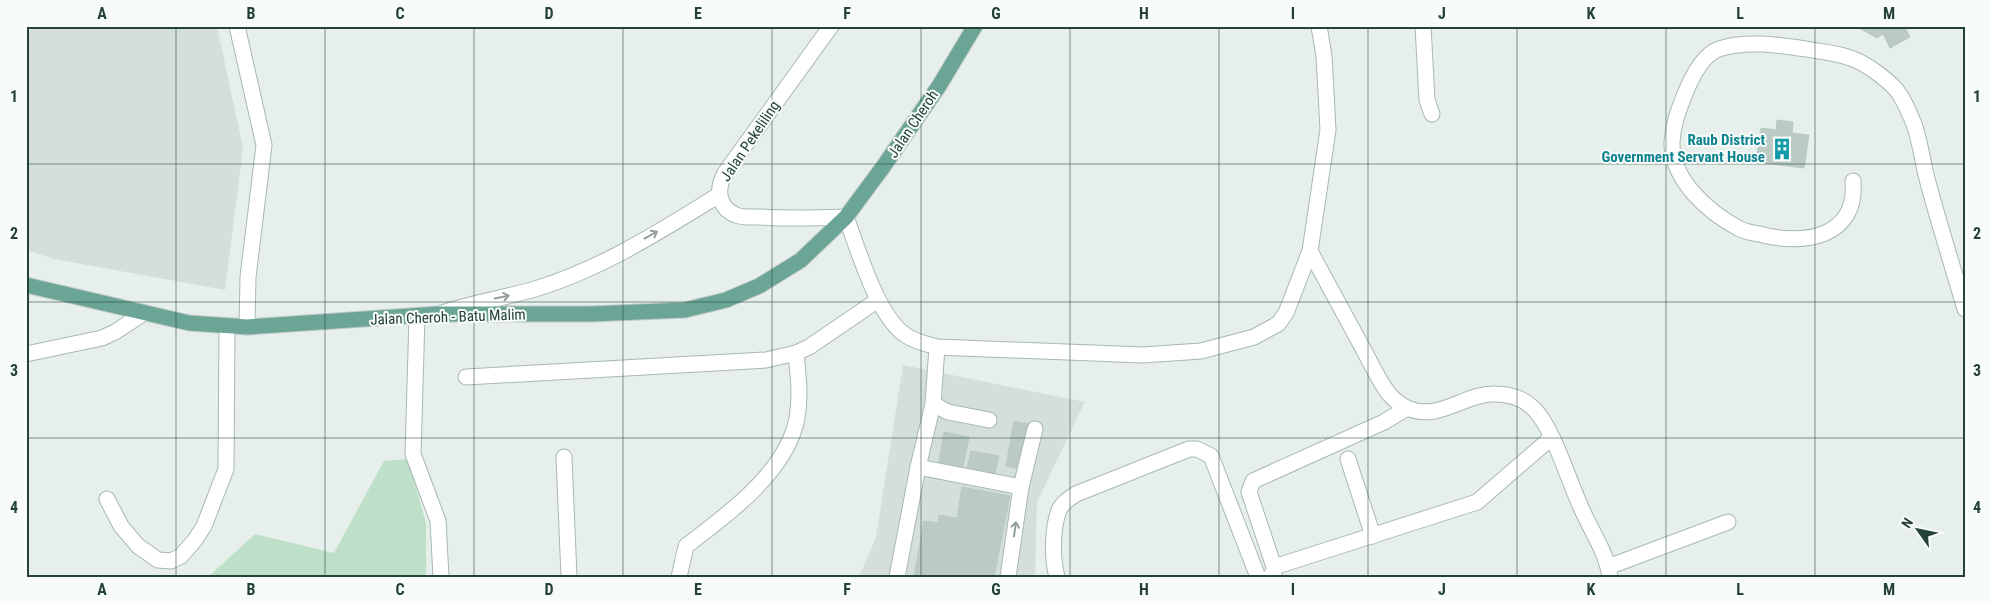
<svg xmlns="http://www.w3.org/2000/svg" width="1991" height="603" viewBox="0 0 1991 603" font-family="'Roboto Condensed',sans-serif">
	<rect width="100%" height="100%" fill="#e6efeb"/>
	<g fill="#d4dfda">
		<path d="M34,26H217L243,148L225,290L54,259L26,250V36Z"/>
		<path d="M903,365L1085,402L1037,502L1035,577H859L876,537Z"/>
	</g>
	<path fill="#bfe0c8" d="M408,459L426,523V577H208L255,534L334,553L384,461Z"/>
	<g fill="#bbcac4" stroke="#b8c9c2">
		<path d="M1856,26H1904L1910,37L1890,48L1883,34L1877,38Z"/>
		<path d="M1777,120L1793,122L1792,133L1809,135L1804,168L1756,162L1761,128L1776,130Z"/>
		<path d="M1014,421L1028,424L1019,469L1006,466Z"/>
		<path d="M944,432L969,437L963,467L939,462Z"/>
		<path d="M971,451L999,456L995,474L967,469Z"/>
		<path d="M962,487L1010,496L994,577H914L924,521L938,523L939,515L957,518Z"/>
	</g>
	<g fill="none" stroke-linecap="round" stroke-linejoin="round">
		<g stroke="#a8b8b2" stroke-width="17">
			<g id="minor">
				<path d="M237,26L264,145L248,277L247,327"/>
				<path d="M831,26L725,173C716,189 718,208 736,215C743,218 753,217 760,217C789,219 817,218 846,217C858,249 878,319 907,336C916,342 927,344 937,347L1143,355L1201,351L1254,337L1278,324L1286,313L1310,251L1328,130L1324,56L1319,26"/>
				<path d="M1423,26L1427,100L1432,114"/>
				<path d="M1853,181C1858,238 1803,246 1759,234C1753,233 1746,232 1740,229C1709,213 1671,180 1672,142C1673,127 1677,113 1683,99C1689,83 1701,55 1719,49C1746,40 1778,45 1806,49C1822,52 1838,53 1853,59C1867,64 1893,83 1900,95C1906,104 1910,115 1914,124C1921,144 1923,166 1929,186C1940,227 1953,268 1965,309"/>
				<path d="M1310,251C1327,282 1344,314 1361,345C1370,361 1378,380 1389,394C1394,400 1401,405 1407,408C1439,422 1465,393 1495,394C1509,394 1523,398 1533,408C1554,428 1570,486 1584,514C1593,534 1607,554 1610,577"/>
				<path d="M442,313C474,302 506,298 538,288C603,268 662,230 719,195"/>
				<path d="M417,316L413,454L438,521L441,577"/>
				<path d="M26,354L102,338L115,332L144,313"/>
				<path d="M466,377L766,360L796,353L809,347L878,300"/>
				<path d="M933,404L948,412L989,420"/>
				<path d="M564,457L569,577"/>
				<path d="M1348,459L1373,536"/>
				<path d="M918,467L1021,487L1008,577"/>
				<path d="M1021,487L1035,429"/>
				<path d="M107,499L121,526L138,546L158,560L171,561L181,556L195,540L204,526L226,469L227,326"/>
				<path d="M1274,567L1477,502L1551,438"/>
				<path d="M1608,567L1728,522"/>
				<path d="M1271,575L1274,572V567L1249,492L1253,481L1384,422L1407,408"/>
				<path d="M679,577L686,546C727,515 787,472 797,418C801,396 798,375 796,353"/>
				<path d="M897,577L918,467L933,404L937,347"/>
				<path d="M1057,577C1052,558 1052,529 1059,510C1062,503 1070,498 1076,494L1189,449H1197L1211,456L1258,577"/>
			</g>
		</g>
		<g stroke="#c2cac8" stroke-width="17">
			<path id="major" d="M26,285L189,323L247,327L438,314H591L685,310L726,300L759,286L801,260L846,217L883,167L939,86L975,26"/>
		</g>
		<use href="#minor" stroke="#fff" stroke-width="15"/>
		<use href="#major" stroke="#6aa596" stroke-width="15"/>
	</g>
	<defs><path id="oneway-shaft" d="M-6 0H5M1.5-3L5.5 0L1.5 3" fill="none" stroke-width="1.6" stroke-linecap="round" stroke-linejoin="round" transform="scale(1.25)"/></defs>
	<g stroke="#92a09c">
		<use href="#oneway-shaft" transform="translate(651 235) rotate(-29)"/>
		<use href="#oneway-shaft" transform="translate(502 297) rotate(-12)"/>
		<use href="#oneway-shaft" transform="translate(1015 529) rotate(-82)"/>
	</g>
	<path fill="none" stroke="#24423a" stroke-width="1" stroke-opacity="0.55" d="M176,26V577M325,26V577M474,26V577M623,26V577M772,26V577M921,26V577M1070,26V577M1219,26V577M1368,26V577M1517,26V577M1666,26V577M1815,26V577M26,164H1965M26,302H1965M26,438H1965"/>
	<defs>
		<g id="building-bare" transform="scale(1.725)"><path d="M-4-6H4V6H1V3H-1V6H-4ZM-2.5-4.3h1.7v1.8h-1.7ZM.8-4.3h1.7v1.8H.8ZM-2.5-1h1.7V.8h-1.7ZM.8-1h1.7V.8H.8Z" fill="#0f9aa8" stroke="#f7fbf9" stroke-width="2.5" paint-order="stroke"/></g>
	</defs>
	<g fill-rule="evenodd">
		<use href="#building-bare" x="1782" y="149"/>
	</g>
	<g text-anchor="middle" stroke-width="4" stroke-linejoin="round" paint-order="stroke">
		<g font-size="15" fill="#24423a" stroke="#f7fbf9">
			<text transform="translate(913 124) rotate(-56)" y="5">Jalan Cheroh</text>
			<text transform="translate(750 141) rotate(-56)" y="5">Jalan Pekeliling</text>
			<text transform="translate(448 317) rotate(-2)" y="5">Jalan Cheroh - Batu Malim</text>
		</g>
		<g font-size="15" font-weight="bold" fill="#0d838f" stroke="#f7fbf9" text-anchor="end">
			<text x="1765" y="145">Raub District<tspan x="1765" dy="17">Government Servant House</tspan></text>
		</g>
	</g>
	<rect width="1991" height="603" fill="none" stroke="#f7fbf9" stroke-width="55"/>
	<g transform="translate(1918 530) rotate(303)" stroke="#f7fbf9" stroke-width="4" paint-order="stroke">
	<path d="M0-4L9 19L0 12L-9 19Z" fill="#24423a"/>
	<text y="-8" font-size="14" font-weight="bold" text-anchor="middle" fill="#24423a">N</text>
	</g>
	<rect x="28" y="28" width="1936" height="548" fill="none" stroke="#24423a" stroke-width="2"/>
	<g font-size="16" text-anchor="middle" font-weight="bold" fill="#24423a">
		<text x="102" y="19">A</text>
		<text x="251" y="19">B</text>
		<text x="400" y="19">C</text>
		<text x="549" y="19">D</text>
		<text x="698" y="19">E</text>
		<text x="847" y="19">F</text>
		<text x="996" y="19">G</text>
		<text x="1144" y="19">H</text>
		<text x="1293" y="19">I</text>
		<text x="1442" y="19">J</text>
		<text x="1591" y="19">K</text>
		<text x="1740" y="19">L</text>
		<text x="1889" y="19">M</text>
		<text x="14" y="102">1</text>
		<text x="1977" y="102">1</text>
		<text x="14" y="239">2</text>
		<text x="1977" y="239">2</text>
		<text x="14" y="376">3</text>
		<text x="1977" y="376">3</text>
		<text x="14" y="513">4</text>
		<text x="1977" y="513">4</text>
		<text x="102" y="595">A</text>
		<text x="251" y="595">B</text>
		<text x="400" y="595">C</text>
		<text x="549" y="595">D</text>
		<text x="698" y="595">E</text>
		<text x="847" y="595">F</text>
		<text x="996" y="595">G</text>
		<text x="1144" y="595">H</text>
		<text x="1293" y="595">I</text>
		<text x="1442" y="595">J</text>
		<text x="1591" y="595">K</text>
		<text x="1740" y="595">L</text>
		<text x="1889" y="595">M</text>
	</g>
</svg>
